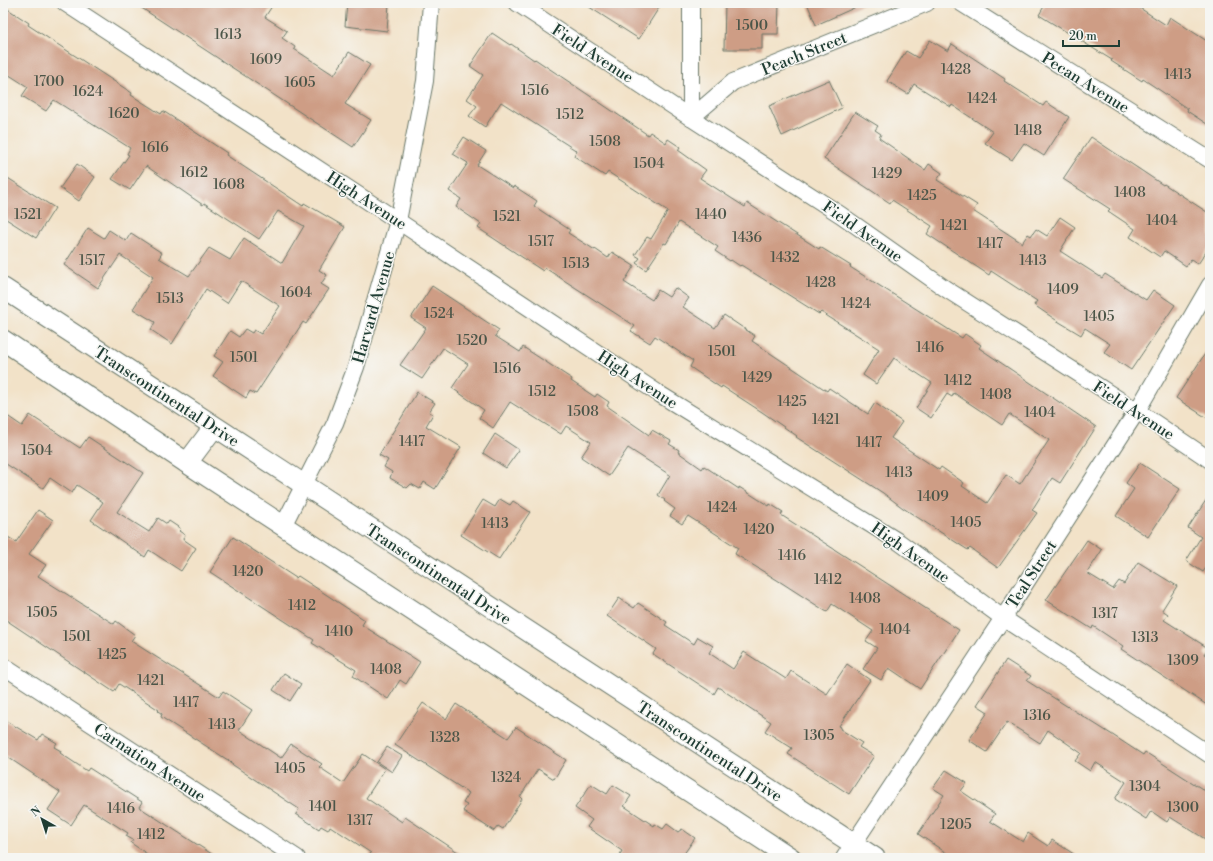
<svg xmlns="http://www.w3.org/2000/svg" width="1213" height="861" viewBox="0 0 1213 861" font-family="'Libre Bodoni',serif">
	<rect width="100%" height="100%" fill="#f6f6f2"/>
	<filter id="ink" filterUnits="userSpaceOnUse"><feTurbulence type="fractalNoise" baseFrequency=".025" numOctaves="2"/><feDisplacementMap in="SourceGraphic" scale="8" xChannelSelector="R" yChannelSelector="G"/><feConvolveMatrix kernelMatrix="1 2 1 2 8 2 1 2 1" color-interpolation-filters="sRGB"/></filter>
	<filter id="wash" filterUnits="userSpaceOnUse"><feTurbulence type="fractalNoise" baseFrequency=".012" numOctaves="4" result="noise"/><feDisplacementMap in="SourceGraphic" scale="16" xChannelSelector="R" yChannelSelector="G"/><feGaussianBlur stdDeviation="0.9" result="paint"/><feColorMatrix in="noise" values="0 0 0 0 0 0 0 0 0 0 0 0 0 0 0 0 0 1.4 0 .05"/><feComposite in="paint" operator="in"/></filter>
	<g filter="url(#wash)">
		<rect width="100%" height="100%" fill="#f2e2c8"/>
		<g id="blocks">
			<g fill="#ce9d85">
				<path d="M134,3H274L265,17L287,31L282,38L295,47L294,49L334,75L349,52L370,65L345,104L371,120L353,147Z"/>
				<path d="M347,3H389L387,31L345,26Z"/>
				<path d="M583,3H662L639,39Z"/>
				<path d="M725,3H779L778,34H762V49H724Z"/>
				<path d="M807,3H865L816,25Z"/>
				<path d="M1046,3H1132L1166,25L1170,17L1210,43V126L1187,111L1188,109L1143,79L1142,81L1111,61L1112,60L1039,15Z"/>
				<path d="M3,6L29,23L28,25L132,93L131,95L161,114L163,111L227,153L226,155L303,206L304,203L345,227L319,270L327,275L321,284L329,289L306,324L303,322L256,394L250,391L246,398L213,376L223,362L214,356L230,331L239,337L245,329L252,333L254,330L261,334L280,306L241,281L227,303L206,289L172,344L151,330L155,322L133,309L153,277L120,255L98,288L64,265L88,228L104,238L109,230L126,241L131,233L162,253L159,258L189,276L209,248L230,260L244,238L282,263L304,226L278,211L259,239L204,203L203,205L146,166L130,190L112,179L129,155L127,154L130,148L54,100L46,111L22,96L28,87L3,71Z"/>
				<path d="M492,33L510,45L511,44L534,60L535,59L648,135L650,132L666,143L668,139L680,147L678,150L706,170L700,178L745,207L747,203L819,249L820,247L851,266L850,267L962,338L965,334L981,345L979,348L1096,427L1060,483L1052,478L1032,510L1037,513L998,568L970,548L968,550L903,508L883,493L796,437L797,436L762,412L722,386L721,388L690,367L693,361L655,336L650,343L631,331L635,326L545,268L543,271L478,228L481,224L456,207L461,199L449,191L468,163L453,154L464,137L486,151L477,165L513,188L514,186L537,201L534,206L570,230L568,233L595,250V249L608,258L612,252L634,266L624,282L652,300L658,290L669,297L675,288L689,298L683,307L715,328L724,315L755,336L752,341L827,391L829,388L868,414L875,403L902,422L891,438L939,470L941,467L964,483L962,486L987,503L1006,475L1020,484L1049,440L1009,414L1002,425L954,393L952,397L947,394L931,418L916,408L932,383L894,358L876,384L863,375L879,349L821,312L819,314L741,265L740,266L731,260L730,261L715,251L718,247L679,222L666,244L664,243L646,270L636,263L640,258L635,255L647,237L651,239L668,211L608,172L605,176L574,156L577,151L501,102L485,127L469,116L477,106L467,99L483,75L470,66Z"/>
				<path d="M930,40L948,51L952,44L1005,79L1004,81L1043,106L1046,102L1069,117L1044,156L1024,143L1012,160L985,143L993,132L952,105L951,107L914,84L908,94L887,81L906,51L918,58Z"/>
				<path d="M829,80L842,108L782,136L769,106Z"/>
				<path d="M855,112L878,126L875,130L881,134L879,138L925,170L929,164L942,173L937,180L977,205L973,211L1022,243L1028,234L1031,236L1036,229L1047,236L1060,217L1075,227L1060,251L1102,278L1105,274L1146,300L1153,290L1175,305L1131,370L1104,352L1110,344L1085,328L1081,335L1056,320L1034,305L1037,301L991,271L989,275L927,234L932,226L892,200L890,203L824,159Z"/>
				<path d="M1091,137L1163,185L1164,184L1210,214V246L1198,264L1191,259L1186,266L1164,251L1160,257L1130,237L1135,229L1108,211L1110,209L1063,179Z"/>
				<path d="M77,164L95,177L79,201L60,188Z"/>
				<path d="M3,175L55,208L36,238L3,217Z"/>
				<path d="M432,286L499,330L495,336L520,352L523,347L572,379L571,381L595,397L597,394L609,402L607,406L649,435L652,430L671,441L669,444L679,450L678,452L702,469L704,466L739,489V487L769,506L770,504L783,512L781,515L823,542L959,630L920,689L889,668L881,680L863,669L877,648L866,641L873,631L832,604L827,612L782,583L735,554L738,548L688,516L682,524L670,516L675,509L664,501L665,500L658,495L670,475L628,448L609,476L581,457L591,442L566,426L561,434L510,402L493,428L479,418L484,410L452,388L468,364L443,348L422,379L400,365L426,328L411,318Z"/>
				<path d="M1210,346V420L1176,398Z"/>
				<path d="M417,392L435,403L429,412L433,414L426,426L461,447L435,489L424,482L420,489L411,484L407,488L390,478L392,472L384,467L388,460L379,455Z"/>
				<path d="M3,413L22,426L30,415L80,448L88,437L143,473L117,512L149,532L158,518L167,524L169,521L181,529L179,531L185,535L183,539L196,548L181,571L149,550L145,557L91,520L103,502L77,485L72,493L50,478L43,488L3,462Z"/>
				<path d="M495,434L519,450L506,468L483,453Z"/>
				<path d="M1140,463L1180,489L1148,537L1116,516L1134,489L1126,483Z"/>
				<path d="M1210,494V562L1203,572L1186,561L1201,537L1188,528Z"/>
				<path d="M500,499L510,505L513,501L530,512L499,559L461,535L483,500L495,507Z"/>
				<path d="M38,510L53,520L29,554L46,565L38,576L114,624L116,621L135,635L131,641L219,697L223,691L252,710L239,730L281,758L291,744L322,764L319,767L343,783L363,754L385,769L366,798L402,822L405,817L467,858H368L371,853L330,826L328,830L321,826L319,829L296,814L299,809L230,763L231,762L161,717L162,714L158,711L159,710L119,684L114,692L3,618V534L16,542Z"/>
				<path d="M233,537L296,578L298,576L365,620L362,625L420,662L406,684L400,680L388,699L353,676L356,670L312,643L314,640L210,572Z"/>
				<path d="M1087,540L1102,550L1087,573L1113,589L1119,581L1124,584L1138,562L1177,586L1162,610L1168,614L1164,620L1208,648L1204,654L1210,658V707L1121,649L1123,646L1093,626L1092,629L1046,600Z"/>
				<path d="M619,598L634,608L638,603L667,622L665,625L694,644L698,637L713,646L709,653L733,669L744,652L786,679L791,671L827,694L847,664L870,680L839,726L841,727L840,729L862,743L859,747L874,756L849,794L788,754L792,748L765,731L771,722L718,687L714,694L653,654L656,649L607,616Z"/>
				<path d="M1006,660L1031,676L1027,681L1111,734L1143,755L1145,752L1210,794V842L1170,817L1167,822L1151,811L1146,819L1115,799L1126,782L1095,762L1090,771L1075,761L1081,753L1048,730L1040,743L1007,722L987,752L969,740L988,712L977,705Z"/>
				<path d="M284,673L301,684L290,701L273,690Z"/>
				<path d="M423,703L446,719L456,704L508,738L516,727L566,760L554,779L538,769L520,797L522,799L503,829L498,826L494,831L463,811L467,805L463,803L469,793L395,745Z"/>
				<path d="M3,719L38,740L42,734L57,743L54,747L61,751L60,753L87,771L89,768L142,802L139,807L218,858H153L131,843L133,840L126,836L128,833L84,805L71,825L48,810L60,792L3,754Z"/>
				<path d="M387,747L402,756L392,772L377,762Z"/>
				<path d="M946,770L967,783L961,791L995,814L990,821L1023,842L1028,833L1048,846L1052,840L1080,858H954L918,834L944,795L933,788Z"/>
				<path d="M591,784L607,794L613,785L631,796L624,806L654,826L655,824L663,829L667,824L678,832L682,829L695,838L681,858H618L622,851L587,827L592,820L575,808Z"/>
			</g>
		</g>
	</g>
	<g filter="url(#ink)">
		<use href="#blocks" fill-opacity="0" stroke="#697768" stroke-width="1"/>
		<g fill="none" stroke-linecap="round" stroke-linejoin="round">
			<g stroke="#697768" stroke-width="18">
				<g id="minor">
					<path d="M65,3L398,221L661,395L899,542L1003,618L1210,755"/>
					<path d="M517,3L691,118L841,215L946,289L1137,411L1210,460"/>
					<path d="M691,3V118"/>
					<path d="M961,3L1210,160"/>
					<path d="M691,118L733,82L927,3"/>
					<path d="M283,526L335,423L356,367L398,221L425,81L431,3"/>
					<path d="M3,666L297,858"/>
					<path d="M844,858L1003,618L1137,411L1210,285"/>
				</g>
			</g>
			<g stroke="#697768" stroke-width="22">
				<g id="tertiary">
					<path d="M3,288L875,858"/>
					<path d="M3,340L187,463L791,858"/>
					<path d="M187,463L214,427"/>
				</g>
			</g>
			<use href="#minor" stroke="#fff" stroke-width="16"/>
			<use href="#tertiary" stroke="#fff" stroke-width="20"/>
		</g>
	</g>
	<g text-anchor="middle" stroke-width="3" stroke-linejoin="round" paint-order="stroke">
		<g font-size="14" fill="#4b5548">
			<text x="752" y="30">1500</text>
			<text x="228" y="39">1613</text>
			<text x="266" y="64">1609</text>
			<text x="956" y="74">1428</text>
			<text x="1178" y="79">1413</text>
			<text x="49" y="86">1700</text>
			<text x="300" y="87">1605</text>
			<text x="535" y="95">1516</text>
			<text x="88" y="96">1624</text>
			<text x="982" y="103">1424</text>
			<text x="124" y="118">1620</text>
			<text x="570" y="119">1512</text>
			<text x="1028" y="135">1418</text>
			<text x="605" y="146">1508</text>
			<text x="155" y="152">1616</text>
			<text x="649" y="168">1504</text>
			<text x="194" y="177">1612</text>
			<text x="887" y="178">1429</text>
			<text x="229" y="189">1608</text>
			<text x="1130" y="197">1408</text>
			<text x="922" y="200">1425</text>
			<text x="28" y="219">1521</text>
			<text x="711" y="219">1440</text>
			<text x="507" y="221">1521</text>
			<text x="1162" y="225">1404</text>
			<text x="954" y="230">1421</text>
			<text x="747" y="242">1436</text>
			<text x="541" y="246">1517</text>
			<text x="990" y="248">1417</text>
			<text x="785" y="262">1432</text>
			<text x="92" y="265">1517</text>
			<text x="1033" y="265">1413</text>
			<text x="576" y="268">1513</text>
			<text x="821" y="287">1428</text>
			<text x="1063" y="294">1409</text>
			<text x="296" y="297">1604</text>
			<text x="170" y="303">1513</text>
			<text x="856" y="308">1424</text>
			<text x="439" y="318">1524</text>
			<text x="1099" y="321">1405</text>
			<text x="472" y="345">1520</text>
			<text x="930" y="352">1416</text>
			<text x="722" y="356">1501</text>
			<text x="244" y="362">1501</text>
			<text x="507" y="373">1516</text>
			<text x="757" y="382">1429</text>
			<text x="958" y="385">1412</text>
			<text x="542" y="396">1512</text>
			<text x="996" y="399">1408</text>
			<text x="792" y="406">1425</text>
			<text x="583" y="416">1508</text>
			<text x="1040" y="417">1404</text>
			<text x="826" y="424">1421</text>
			<text x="412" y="446">1417</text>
			<text x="869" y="447">1417</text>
			<text x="37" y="455">1504</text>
			<text x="899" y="477">1413</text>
			<text x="933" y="501">1409</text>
			<text x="722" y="512">1424</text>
			<text x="966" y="527">1405</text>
			<text x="495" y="528">1413</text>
			<text x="759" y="534">1420</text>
			<text x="792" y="560">1416</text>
			<text x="248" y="576">1420</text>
			<text x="828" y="584">1412</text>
			<text x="865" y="603">1408</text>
			<text x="302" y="610">1412</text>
			<text x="42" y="617">1505</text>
			<text x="1105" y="618">1317</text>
			<text x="895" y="634">1404</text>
			<text x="339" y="636">1410</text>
			<text x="77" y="641">1501</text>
			<text x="1145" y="642">1313</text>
			<text x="112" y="659">1425</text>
			<text x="1183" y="665">1309</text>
			<text x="386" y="674">1408</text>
			<text x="151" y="685">1421</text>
			<text x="186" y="707">1417</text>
			<text x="1037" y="720">1316</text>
			<text x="222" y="729">1413</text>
			<text x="819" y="740">1305</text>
			<text x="445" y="742">1328</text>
			<text x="290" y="773">1405</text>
			<text x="506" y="782">1324</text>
			<text x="1145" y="791">1304</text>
			<text x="323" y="811">1401</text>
			<text x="1183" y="812">1300</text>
			<text x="121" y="813">1416</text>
			<text x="360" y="825">1317</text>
			<text x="956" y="829">1205</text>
			<text x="151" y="839">1412</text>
		</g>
		<g font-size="16" fill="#1f3d34" stroke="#f6f6f2">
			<text transform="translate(593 53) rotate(33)" y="6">Field Avenue</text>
			<text transform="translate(804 53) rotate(-22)" y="6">Peach Street</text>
			<text transform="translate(1086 82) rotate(32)" y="6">Pecan Avenue</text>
			<text transform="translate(367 200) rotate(33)" y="6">High Avenue</text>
			<text transform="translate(863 231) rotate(35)" y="6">Field Avenue</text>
			<text transform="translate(373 307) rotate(-74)" y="6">Harvard Avenue</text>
			<text transform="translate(638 379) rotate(33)" y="6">High Avenue</text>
			<text transform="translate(167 396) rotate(33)" y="6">Transcontinental Drive</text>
			<text transform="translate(1134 410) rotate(33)" y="6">Field Avenue</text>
			<text transform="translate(911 552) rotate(35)" y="6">High Avenue</text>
			<text transform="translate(439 574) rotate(33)" y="6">Transcontinental Drive</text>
			<text transform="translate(1031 574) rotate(-57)" y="6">Teal Street</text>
			<text transform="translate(710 751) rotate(33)" y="6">Transcontinental Drive</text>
			<text transform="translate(150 762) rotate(33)" y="6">Carnation Avenue</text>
		</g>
	</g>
	<rect width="1213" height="861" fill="none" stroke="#f6f6f2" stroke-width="16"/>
	<g transform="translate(42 819) rotate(321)" stroke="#f6f6f2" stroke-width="3" paint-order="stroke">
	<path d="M0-3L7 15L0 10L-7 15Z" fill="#1f3d34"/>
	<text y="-6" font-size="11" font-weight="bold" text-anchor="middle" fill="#1f3d34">N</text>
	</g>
	<path d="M1063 40v6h56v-6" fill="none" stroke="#1f3d34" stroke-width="2"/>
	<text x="1069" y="40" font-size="12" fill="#1f3d34" stroke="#f6f6f2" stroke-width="3" paint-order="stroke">20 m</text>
</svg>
